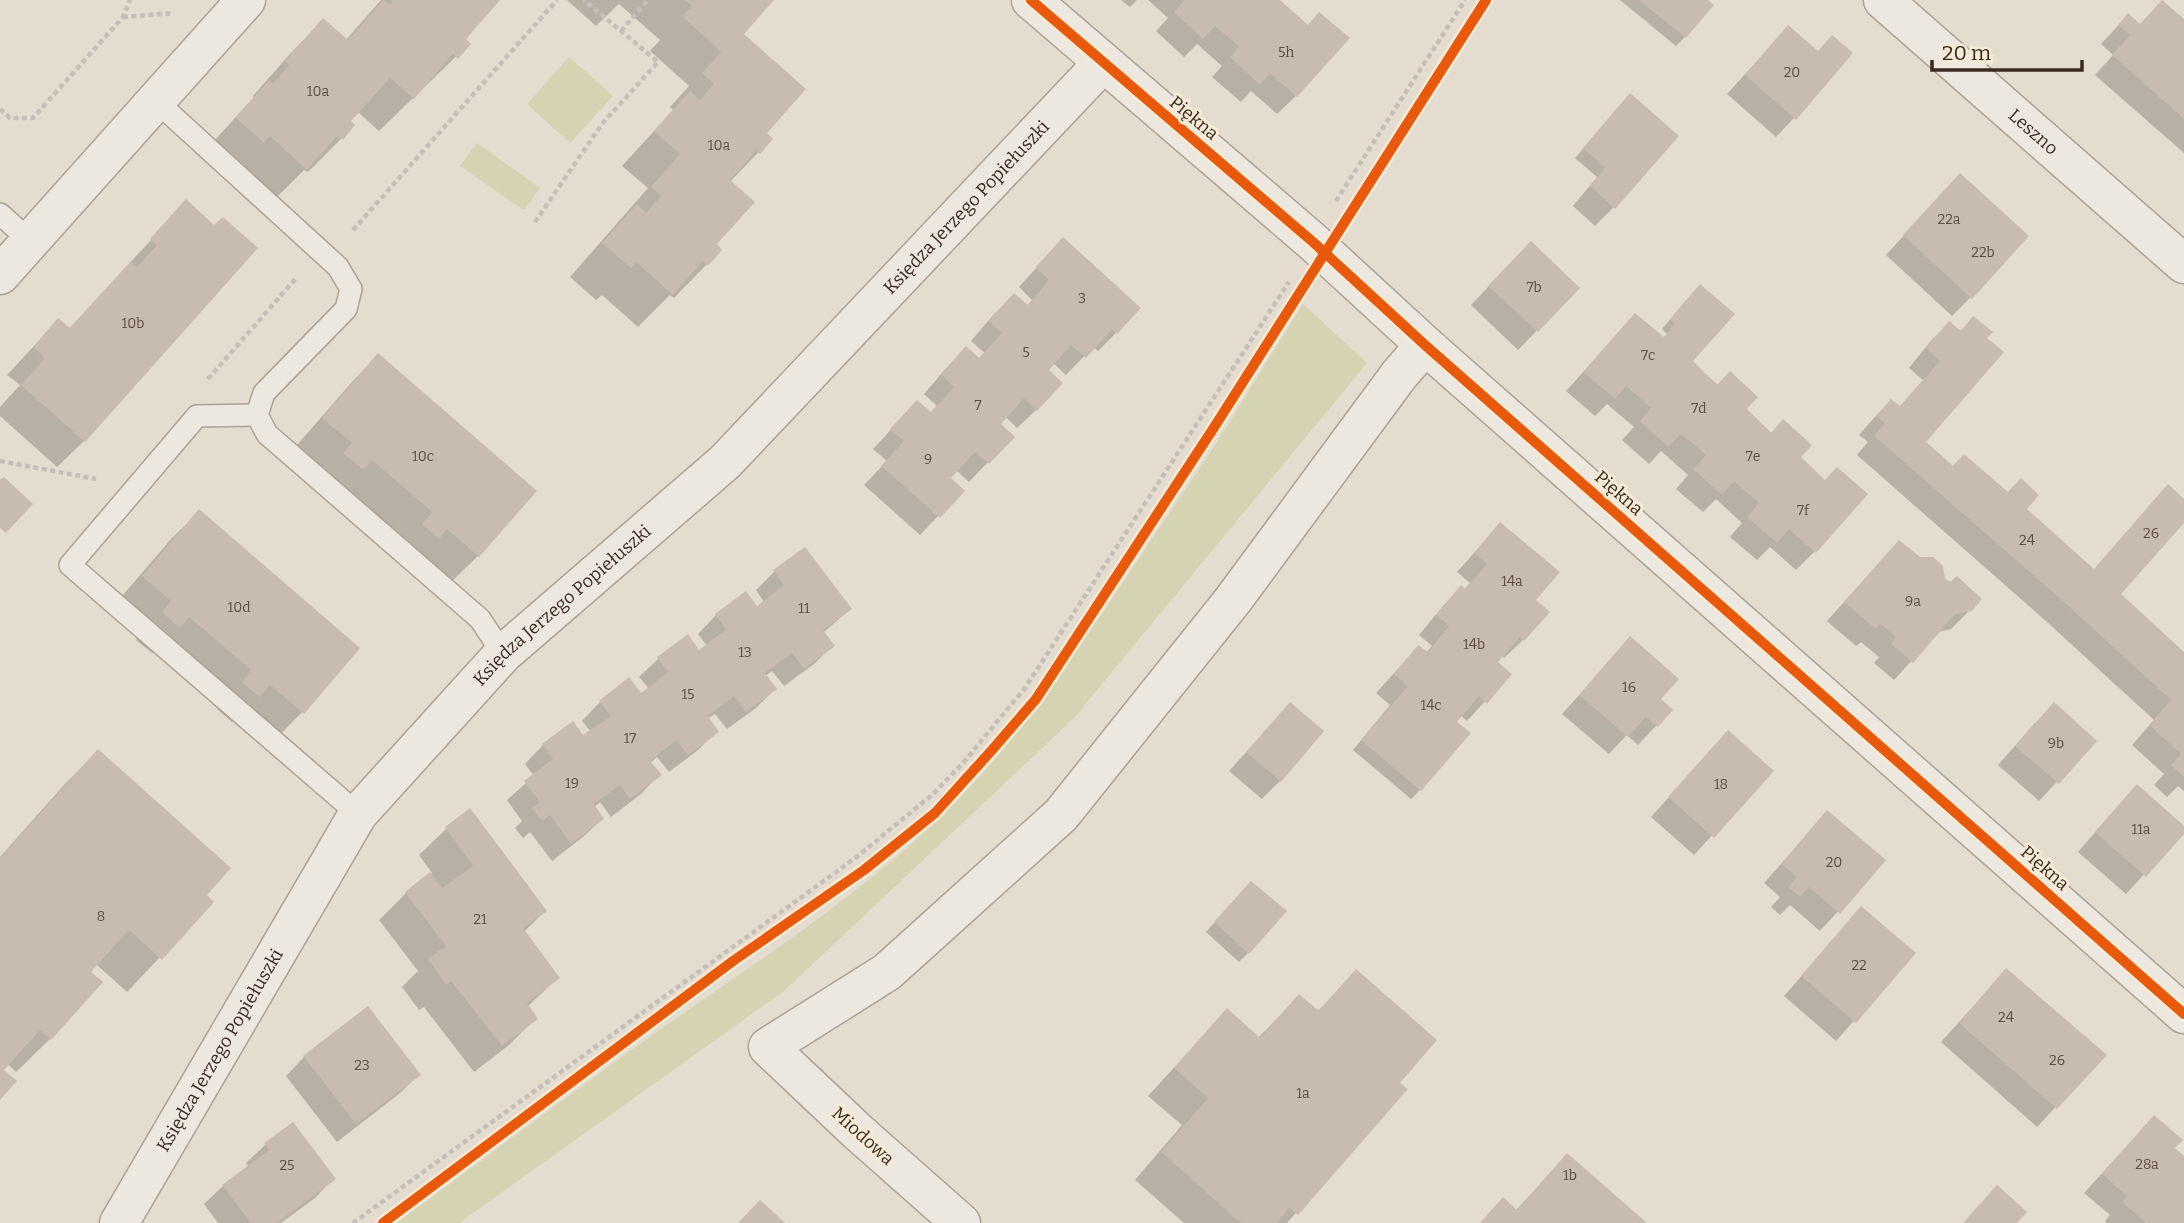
<svg xmlns="http://www.w3.org/2000/svg" width="2184" height="1223" viewBox="0 0 2184 1223" font-family="Bitter,serif">
	<rect width="100%" height="100%" fill="#e4dccf"/>
	<g fill="#d5d3b2">
		<path d="M569,57L613,96L570,143L527,104Z"/>
		<path d="M477,143L540,188L524,210L460,166Z"/>
		<path d="M1303,304L1367,363L1074,718L784,991L459,1223H397C484,1159 570,1094 658,1031C737,976 819,922 893,860C953,810 1005,751 1051,689L1214,447Z"/>
	</g>
	<g fill="#0003">
		<path d="M381,0H497L463,39L469,44L379,131L357,111L348,121L353,126L341,139L308,172L304,170L272,202L204,152L254,97L253,96L290,54L323,20L346,40Z"/>
		<path d="M567,0H771L742,34L764,134L771,139L730,182L714,245L707,264L674,298L670,295L638,327L602,295L596,300L570,277L648,188L622,166L673,110L670,107L689,86L650,51L660,40L619,4L596,26Z"/>
		<path d="M1121,0H1137L1130,7Z"/>
		<path d="M1148,0H1278L1296,96L1277,114L1251,91L1241,102L1212,77L1222,66L1197,44L1184,57L1156,31L1168,18Z"/>
		<path d="M1620,0H1705L1685,37L1676,46Z"/>
		<path d="M2128,15L2139,25L2184,21V153L2095,75L2113,55L2101,44Z"/>
		<path d="M1788,27L1817,53L1794,118L1776,137L1727,94Z"/>
		<path d="M1622,105L1614,207L1595,226L1573,206L1597,177L1575,158Z"/>
		<path d="M1942,194L1970,298L1952,316L1886,255Z"/>
		<path d="M186,202L214,228L255,248L84,441L57,467L0,416V407L20,385L7,375L58,320L69,329Z"/>
		<path d="M1045,258L1116,333L1098,351L1093,347L1066,375L1053,363L1046,370L1036,410L1017,428L1005,416L998,424L1012,437L969,482L956,470L948,478L962,491L920,535L864,485L887,461L873,449L899,421L930,413L937,406L924,394L947,367L979,360L985,353L971,341L995,313L1027,306L1032,300L1019,287Z"/>
		<path d="M1512,262L1578,288L1518,350L1471,305Z"/>
		<path d="M1691,295V361L1798,457L1815,551L1796,570L1770,547L1757,560L1730,537L1742,523L1716,499L1703,512L1676,489L1688,475L1661,451L1649,464L1622,440L1634,427L1607,404L1595,416L1566,391L1635,315L1663,338L1667,334L1662,329Z"/>
		<path d="M1973,319L1924,442L1953,468L2024,509L2093,571L2184,501V520L2119,594L2184,653V791L2178,786L2167,797L2154,785L2164,774L2132,745L2154,720L2047,622L1857,455L1868,442L1859,435L1872,420L1891,401L1899,408L1923,380L1909,368L1930,342L1949,323L1959,332Z"/>
		<path d="M378,355L478,556L451,582L396,552L407,540L345,487L336,496L318,480L326,471L297,445L352,382Z"/>
		<path d="M199,512L302,712L276,739L243,711L232,722L217,709L226,698L162,643L152,653L136,640L146,629L116,603L172,538Z"/>
		<path d="M1500,524L1533,600L1523,640L1504,658L1502,655L1496,662L1510,674L1467,721L1460,715L1420,790L1411,799L1353,750L1390,705L1376,693L1418,647L1426,653L1432,646L1419,635L1443,606L1461,588L1464,590L1470,583L1457,572Z"/>
		<path d="M805,549L850,609L823,633L832,646L814,664L784,686L772,671L765,676L775,689L756,708L727,729L715,714L707,719L717,731L698,750L669,772L657,757L650,763L659,775L641,794L611,817L600,802L594,807L602,819L583,837L552,861L530,832L523,838L515,828L522,821L507,800L534,776L525,764L543,745L583,738L591,732L582,721L600,702L641,695L649,689L639,677L658,659L688,637L698,652L707,646L698,634L716,615L756,609L764,602L756,590L774,572Z"/>
		<path d="M1919,559L1970,610L1951,629L1938,632L1894,680L1874,663L1879,657L1861,642L1856,646L1827,621L1881,561Z"/>
		<path d="M1630,639L1659,699L1671,710L1638,745L1627,735L1609,754L1562,714Z"/>
		<path d="M1290,704L1280,781L1262,799L1229,771Z"/>
		<path d="M2035,723L2095,741L2039,801L1998,765Z"/>
		<path d="M1728,732L1771,771L1694,855L1651,817Z"/>
		<path d="M98,751L212,902L127,992L96,964L50,1039L16,1072L7,1063L1,1070L0,1097V857L65,784Z"/>
		<path d="M2119,805L2184,828V831L2126,894L2078,852Z"/>
		<path d="M1827,812L1884,861L1820,931L1790,905L1780,915L1771,907L1780,897L1764,883Z"/>
		<path d="M446,829L545,911L524,932L558,978L527,1007L536,1018L509,1045L474,1072L424,1007L419,1010L402,987L418,971L379,920L406,893L432,873L419,855Z"/>
		<path d="M1242,892L1248,953L1239,962L1206,932Z"/>
		<path d="M1861,908L1914,953L1836,1041L1784,996Z"/>
		<path d="M2006,970L2104,1055L2037,1127L1941,1042Z"/>
		<path d="M1356,971L1397,1083L1405,1089L1287,1223H1184L1135,1180L1182,1125L1148,1096L1227,1010L1258,1038L1299,996L1317,1012Z"/>
		<path d="M304,1057L418,1075L400,1093L337,1142L286,1076Z"/>
		<path d="M292,1124L333,1179L315,1198L281,1223H218L204,1204L223,1186L249,1167L246,1163L265,1145Z"/>
		<path d="M2136,1136L2173,1148L2184,1158V1223H2107L2105,1221L2110,1215L2084,1193Z"/>
		<path d="M1567,1156L1644,1223H1480L1516,1210Z"/>
	</g>
	<g fill="#c8bbb0">
		<path d="M383,0L390,4L393,0H500L466,39L471,44L458,59L453,54L414,99L390,78L351,121L355,125L343,140L337,136L307,170L270,136L264,143L236,118L269,80L273,84L289,65L285,61L323,18L348,40Z"/>
		<path d="M685,0H774L744,34L806,89L767,133L773,139L760,154L756,151L730,180L755,202L717,244L722,250L708,266L703,261L673,295L636,262L631,268L602,243L637,204L646,213L661,196L651,187L680,154L654,131L690,91L700,100L714,84L702,73L721,52L682,16L692,6Z"/>
		<path d="M1184,0H1280L1308,25L1319,12L1350,38L1297,97L1270,73L1260,85L1230,57L1239,46L1215,26L1203,39L1174,12Z"/>
		<path d="M1639,0H1708L1714,5L1686,38Z"/>
		<path d="M2162,0L2184,19V119L2112,55L2130,35L2118,25L2128,13L2140,24Z"/>
		<path d="M1788,25L1818,51L1832,35L1853,53L1796,120L1745,75Z"/>
		<path d="M1630,93L1679,136L1615,209L1590,186L1605,168L1583,148Z"/>
		<path d="M1960,173L2029,236L1972,299L1903,235Z"/>
		<path d="M186,199L214,225L223,217L258,248L85,442L21,385L45,358L33,347L58,318L70,328L131,261L137,267L157,245L150,239Z"/>
		<path d="M1063,237L1141,308L1117,334L1112,329L1086,358L1071,345L1049,370L1063,383L1037,411L1024,398L1001,424L1015,437L989,464L975,452L951,478L965,491L940,518L881,466L904,441L890,429L917,400L931,412L954,387L941,374L966,346L979,358L1002,333L988,321L1014,293L1028,305L1049,280L1036,267Z"/>
		<path d="M1531,241L1580,288L1538,332L1488,286Z"/>
		<path d="M1700,284L1735,314L1693,361L1717,385L1730,371L1758,397L1747,409L1771,433L1783,419L1812,445L1801,457L1825,480L1837,467L1868,494L1816,553L1789,529L1777,543L1747,517L1759,503L1734,481L1722,495L1693,469L1706,455L1681,434L1668,447L1640,421L1651,408L1626,386L1615,399L1583,372L1635,313L1664,337L1675,324L1670,319Z"/>
		<path d="M1973,316L1993,332L1987,338L2004,352L1926,442L1953,466L1964,454L2008,492L2021,478L2039,495L2027,509L2094,569L2168,484L2184,499V523L2121,594L2184,652V777L2171,765L2181,754L2149,725L2171,700L2065,603L1874,436L1885,423L1876,416L1891,399L1900,406L1940,361L1926,348L1949,321L1961,331Z"/>
		<path d="M378,353L537,491L479,557L447,529L439,539L422,524L432,512L372,460L364,470L343,453L352,443L322,418Z"/>
		<path d="M4,477L33,504L6,533L0,528V480Z"/>
		<path d="M199,509L360,648L304,714L270,685L260,697L242,682L251,670L189,617L180,628L162,612L171,601L142,576Z"/>
		<path d="M1500,522L1560,572L1536,600L1550,612L1524,641L1520,637L1498,662L1512,674L1487,704L1479,696L1457,722L1471,733L1421,791L1361,740L1408,686L1394,674L1418,645L1428,652L1449,626L1436,615L1461,585L1465,589L1487,564L1474,553Z"/>
		<path d="M1899,540L1920,557H1933L1943,566L1945,579L1950,582L1957,576L1982,599L1972,611L1955,614L1913,663L1891,644L1896,637L1880,624L1876,629L1844,602Z"/>
		<path d="M805,547L852,609L823,630L835,646L804,669L792,653L765,673L777,689L746,712L734,696L708,716L719,732L688,755L676,740L650,761L662,775L630,799L620,785L594,804L604,819L571,844L550,815L542,821L532,808L540,802L524,781L553,759L542,744L573,721L583,735L611,716L599,701L629,677L641,693L668,672L657,657L688,634L699,650L726,629L715,614L746,591L757,606L784,585L773,570Z"/>
		<path d="M1630,636L1679,679L1661,699L1673,710L1658,727L1646,717L1628,737L1579,695Z"/>
		<path d="M1290,702L1324,731L1281,782L1246,752Z"/>
		<path d="M2054,702L2097,741L2059,784L2015,746Z"/>
		<path d="M1728,730L1774,771L1714,838L1668,797Z"/>
		<path d="M98,749L231,868L207,895L214,902L162,960L129,930L91,972L103,982L51,1040L40,1030L4,1070L17,1081L0,1100V858Z"/>
		<path d="M2137,784L2184,826V834L2146,877L2095,832Z"/>
		<path d="M470,808L547,911L523,928L560,978L527,1003L538,1019L502,1046L451,981L446,985L428,959L446,946L405,892L430,872L442,888L473,866L445,827Z"/>
		<path d="M1827,810L1886,860L1840,914L1809,887L1800,897L1788,887L1797,877L1781,864Z"/>
		<path d="M1251,881L1287,911L1249,954L1214,922Z"/>
		<path d="M1861,906L1916,953L1856,1023L1801,976Z"/>
		<path d="M2006,968L2107,1055L2057,1109L1959,1023Z"/>
		<path d="M1356,969L1437,1040L1400,1083L1408,1089L1298,1215L1289,1208L1277,1223H1241L1161,1152L1208,1098L1174,1068L1227,1008L1260,1038L1299,994L1319,1011Z"/>
		<path d="M368,1006L421,1075L356,1124L303,1056Z"/>
		<path d="M2154,1115L2183,1140L2175,1148L2184,1156V1223H2146L2122,1202L2127,1196L2102,1174Z"/>
		<path d="M293,1122L336,1179L277,1223H251L222,1185L269,1150L264,1143Z"/>
		<path d="M1567,1153L1647,1223H1480L1503,1197L1517,1210Z"/>
		<path d="M1997,1185L2027,1212L2017,1223H1963Z"/>
		<path d="M760,1200L785,1223H738Z"/>
	</g>
	<g fill="none" stroke-linecap="round" stroke-linejoin="round">
		<g stroke="#aaa297" stroke-width="24">
			<g id="lane">
				<path d="M155,100L338,267L351,289L346,309L264,393L257,415L267,434L480,619L503,654"/>
				<path d="M0,214L29,240"/>
				<path d="M257,415L197,416L70,565L358,814"/>
			</g>
		</g>
		<g stroke="#aaa297" stroke-width="41">
			<g id="street">
				<path d="M1031,0L1313,242L1425,345L2184,1014"/>
				<path id="s1" d="M1883,0L2184,264"/>
				<path d="M0,275L246,0"/>
				<path id="s2" d="M119,1223L358,814L503,654L725,462L1103,63"/>
				<path d="M961,1223L858,1132L768,1047L887,972L1061,815L1233,600L1399,375L1425,345"/>
			</g>
		</g>
		<g stroke="#c5bfb7" stroke-width="4.5" stroke-dasharray="5 3.5" stroke-linecap="butt">
			<path d="M123,17L174,13"/>
			<path d="M621,31L648,0"/>
			<path d="M0,109L10,118H33L123,17L130,0"/>
			<path d="M1336,201L1465,0"/>
			<path d="M535,222L602,124L658,62L584,0"/>
			<path d="M353,230L557,0"/>
			<path d="M208,379L297,277"/>
			<path d="M0,461L96,479"/>
			<path d="M353,1223L858,856L933,794L963,763L1025,688L1289,282"/>
		</g>
		<use href="#lane" stroke="#ece8e0" stroke-width="21"/>
		<use href="#street" stroke="#ece8e0" stroke-width="38"/>
		<g stroke="#f5ead6" stroke-width="15">
			<g id="cycleway">
				<path d="M1031,0L1313,242L1425,345L2184,1014"/>
				<path d="M383,1223L733,961L864,870L935,813L992,750L1036,699L1213,429L1486,0"/>
			</g>
		</g>
		<use href="#cycleway" stroke="#e8590c" stroke-width="10"/>
	</g>
	<g text-anchor="middle" stroke-width="6" stroke-linejoin="round" paint-order="stroke">
		<g font-size="14" fill="#5d4e44">
			<text x="1286" y="57">5h</text>
			<text x="1792" y="77">20</text>
			<text x="318" y="96">10a</text>
			<text x="719" y="150">10a</text>
			<text x="1949" y="224">22a</text>
			<text x="1983" y="257">22b</text>
			<text x="1534" y="292">7b</text>
			<text x="1082" y="303">3</text>
			<text x="133" y="328">10b</text>
			<text x="1026" y="357">5</text>
			<text x="1648" y="360">7c</text>
			<text x="978" y="410">7</text>
			<text x="1699" y="413">7d</text>
			<text x="423" y="461">10c</text>
			<text x="1753" y="461">7e</text>
			<text x="928" y="464">9</text>
			<text x="1803" y="515">7f</text>
			<text x="2151" y="538">26</text>
			<text x="2027" y="545">24</text>
			<text x="1512" y="586">14a</text>
			<text x="1913" y="606">9a</text>
			<text x="239" y="612">10d</text>
			<text x="804" y="613">11</text>
			<text x="1474" y="649">14b</text>
			<text x="745" y="657">13</text>
			<text x="1629" y="692">16</text>
			<text x="688" y="699">15</text>
			<text x="1431" y="710">14c</text>
			<text x="630" y="743">17</text>
			<text x="2056" y="748">9b</text>
			<text x="572" y="788">19</text>
			<text x="1721" y="789">18</text>
			<text x="2141" y="834">11a</text>
			<text x="1834" y="867">20</text>
			<text x="101" y="921">8</text>
			<text x="480" y="924">21</text>
			<text x="1859" y="970">22</text>
			<text x="2006" y="1022">24</text>
			<text x="2057" y="1065">26</text>
			<text x="362" y="1070">23</text>
			<text x="1303" y="1098">1a</text>
			<text x="2147" y="1169">28a</text>
			<text x="287" y="1170">25</text>
			<text x="1570" y="1180">1b</text>
		</g>
		<g font-size="18" fill="#392a20" stroke="#f5ead6">
			<text transform="translate(1194 118) rotate(40)" y="6">Piękna</text>
			<text dy="6" stroke="none"><textPath href="#s1" startOffset="200">Leszno</textPath></text>
			<text dy="6" stroke="none"><textPath href="#s2" startOffset="1334">Księdza Jerzego Popiełuszki</textPath></text>
			<text transform="translate(1619 493) rotate(41)" y="6">Piękna</text>
			<text dy="6" stroke="none"><textPath href="#s2" startOffset="766">Księdza Jerzego Popiełuszki</textPath></text>
			<text transform="translate(2045 868) rotate(41)" y="6">Piękna</text>
			<text dy="6" stroke="none"><textPath href="#s2" startOffset="200">Księdza Jerzego Popiełuszki</textPath></text>
			<text transform="translate(863 1136) rotate(42)" y="6">Miodowa</text>
		</g>
	</g>
	<path d="M1932 60v10h150v-10" fill="none" stroke="#392a20" stroke-width="3.5"/>
	<text x="1942" y="60" font-size="21" fill="#392a20" stroke="#f5ead6" stroke-width="5" paint-order="stroke">20 m</text>
</svg>
